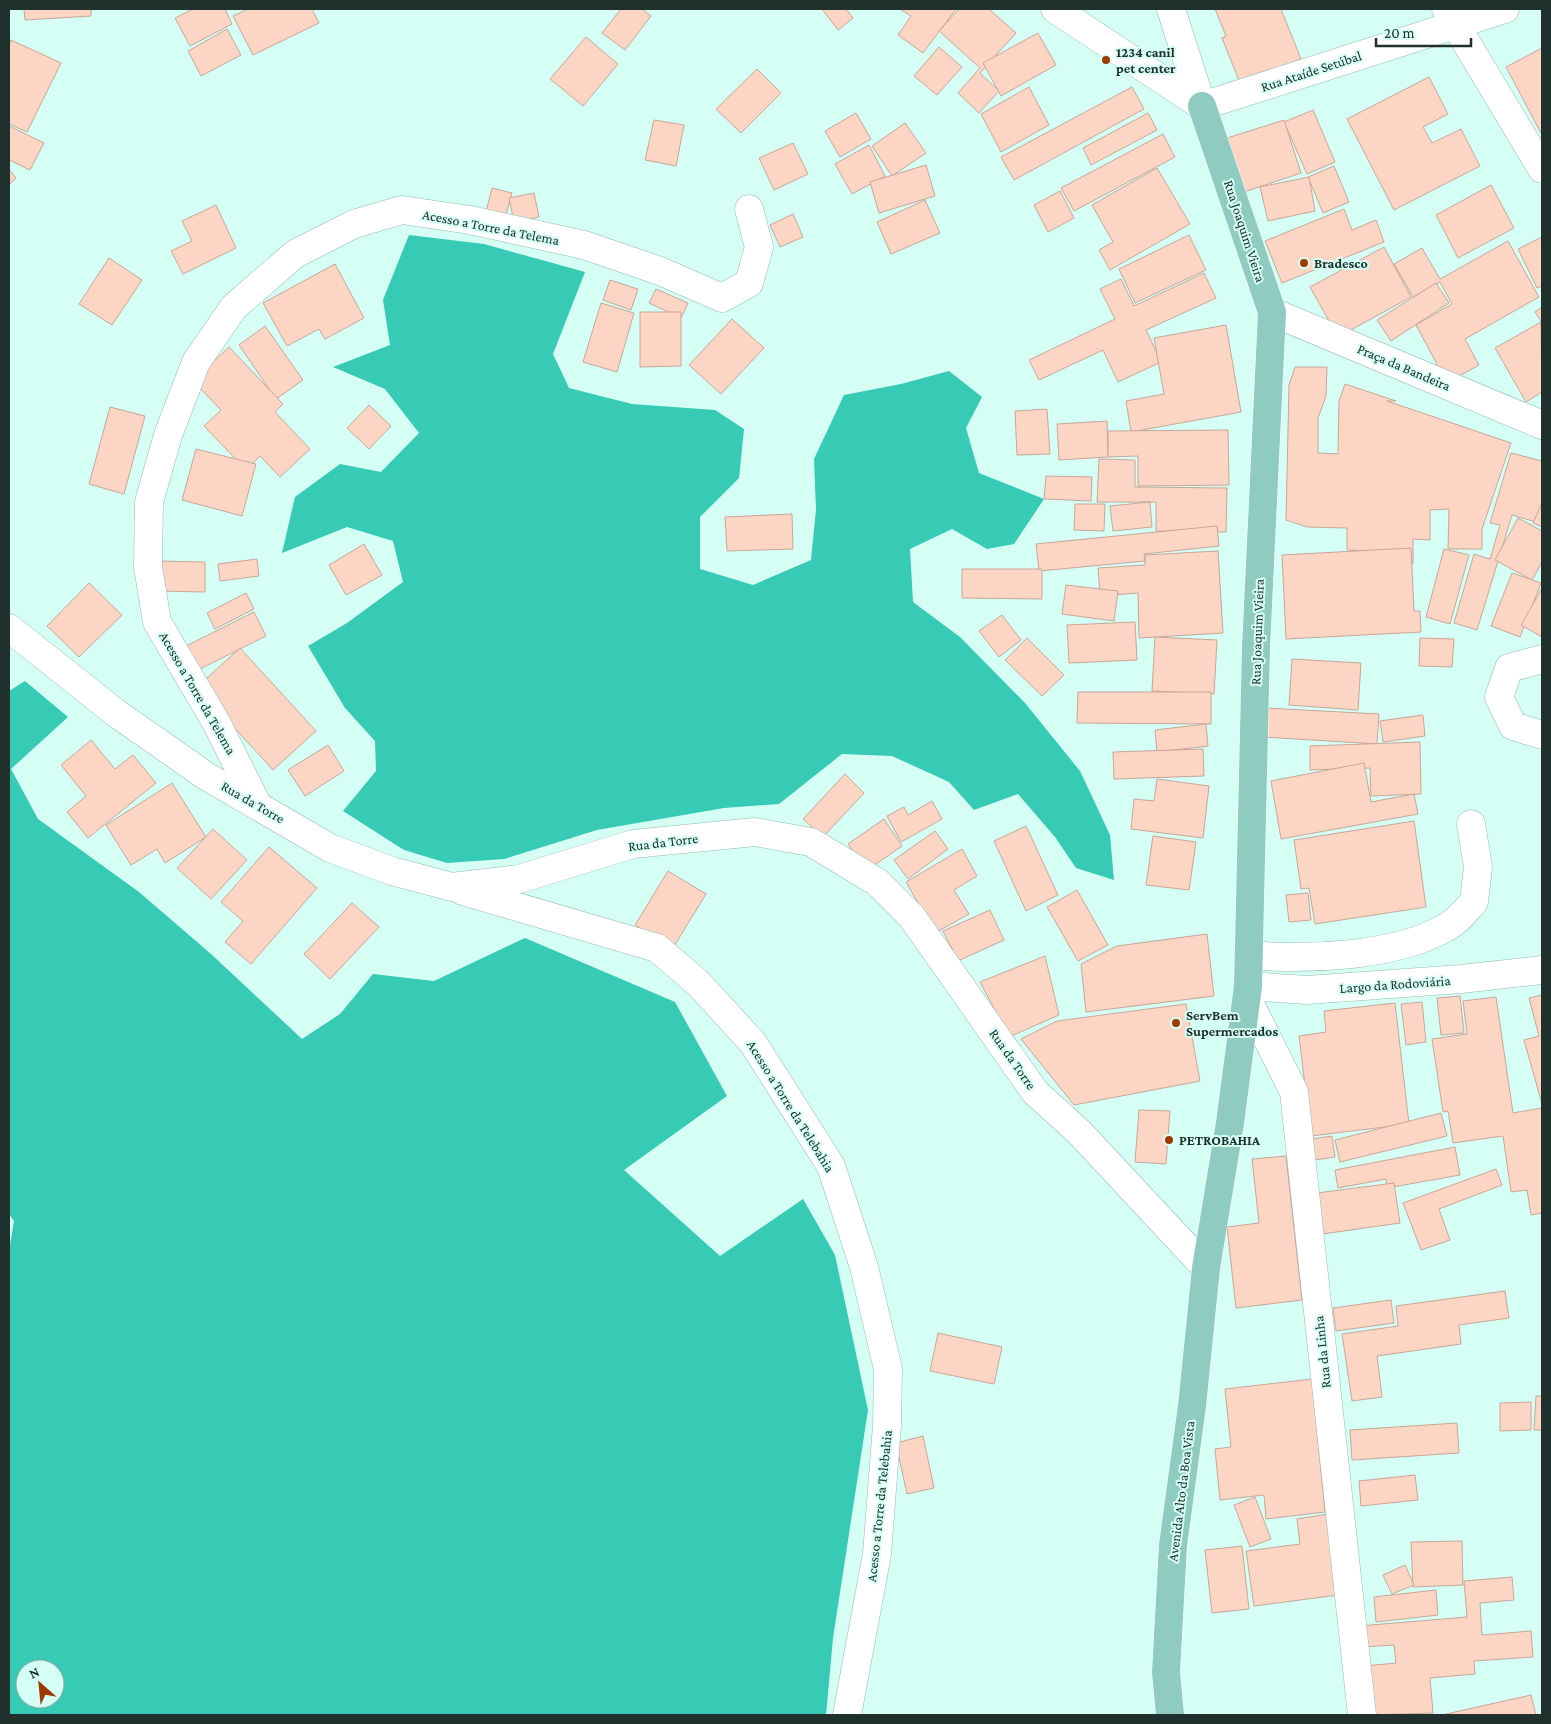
<svg xmlns="http://www.w3.org/2000/svg" width="1551" height="1724" viewBox="0 0 1551 1724" font-family="'Crimson Pro',serif">
	<rect width="100%" height="100%" fill="#d5fff5"/>
	<g fill="#37cab4" fill-rule="evenodd">
		<path d="M409,235L484,244L585,272L553,354L569,388L632,404L715,410L744,429L739,478L700,517V569L753,585L811,560L816,510L814,459L844,395L901,384L949,371L982,397L966,428L979,473L1044,499L1014,544L987,549L952,529L910,549L913,602L960,637L1025,703L1080,771L1110,835L1114,880L1076,868L1055,837L1018,794L974,810L949,782L892,756L842,754L779,804L724,808L597,830L504,859L447,863L404,850L343,811L376,771L375,741L345,708L308,646L347,623L403,582L393,541L347,527L282,553L295,497L340,464L381,472L419,433L385,389L333,367L390,345L383,300Z"/>
		<path d="M25,681L68,717L11,769L38,819L139,892L211,954L302,1039L340,1014L373,974L434,981L525,938L675,1002L727,1096L624,1170L720,1256L803,1199L835,1255L868,1410L833,1638L826,1715H9V1251L14,1221L9,1214V691ZM25,1669H55V1699H25Z"/>
	</g>
	<g fill="#fdd5c5" stroke="#c8a698">
		<path d="M24,9H91V16L25,20Z"/>
		<path d="M193,9H225L232,24L190,46L175,18Z"/>
		<path d="M248,9H312L319,23L253,55L233,16Z"/>
		<path d="M621,9H642L651,16L625,50L602,33Z"/>
		<path d="M822,9H846L853,18L838,30Z"/>
		<path d="M900,9H956L923,53L898,35L911,16Z"/>
		<path d="M959,9H989L1016,33L980,73L999,91L979,113L958,93L980,68L939,31Z"/>
		<path d="M1215,9H1281L1301,59L1240,83L1222,38L1226,36Z"/>
		<path d="M227,29L241,55L201,76L188,51Z"/>
		<path d="M1038,33L1056,65L1001,96L983,63Z"/>
		<path d="M586,37L618,64L583,106L550,79Z"/>
		<path d="M11,40L61,63L27,132L9,124V46Z"/>
		<path d="M939,47L962,67L937,95L914,76Z"/>
		<path d="M1542,48V135L1506,67Z"/>
		<path d="M757,69L781,93L741,133L716,109Z"/>
		<path d="M1429,77L1448,114L1423,127L1432,143L1461,129L1480,166L1394,210L1347,119Z"/>
		<path d="M1029,87L1049,125L1001,152L981,114Z"/>
		<path d="M1132,87L1144,109L1014,180L1001,157Z"/>
		<path d="M1313,110L1335,162L1307,174L1284,122Z"/>
		<path d="M856,113L871,139L840,157L825,131Z"/>
		<path d="M1148,113L1157,130L1091,165L1083,148Z"/>
		<path d="M654,120L684,125L676,166L645,160Z"/>
		<path d="M1284,120L1301,173L1244,192L1227,138Z"/>
		<path d="M905,123L926,153L892,176L872,146Z"/>
		<path d="M9,126L44,143L30,170L9,160Z"/>
		<path d="M1163,134L1175,157L1074,211L1061,188Z"/>
		<path d="M793,143L808,174L774,190L759,158Z"/>
		<path d="M869,145L885,176L852,194L835,164Z"/>
		<path d="M926,165L935,196L879,213L870,182Z"/>
		<path d="M1334,166L1349,202L1323,213L1308,177Z"/>
		<path d="M1157,168L1190,224L1110,270L1099,250L1113,242L1092,205Z"/>
		<path d="M9,169L16,178L9,185Z"/>
		<path d="M1309,177L1315,211L1268,221L1260,187Z"/>
		<path d="M1491,185L1514,228L1458,258L1436,215Z"/>
		<path d="M492,188L512,193L505,218L486,212Z"/>
		<path d="M1060,191L1074,218L1048,232L1034,205Z"/>
		<path d="M534,193L539,217L514,222L509,198Z"/>
		<path d="M925,200L940,233L891,254L877,222Z"/>
		<path d="M216,205L236,248L183,274L171,251L192,241L182,221Z"/>
		<path d="M1344,209L1352,230L1376,220L1384,242L1282,283L1265,241Z"/>
		<path d="M793,214L803,237L780,247L770,225Z"/>
		<path d="M1189,235L1206,270L1135,303L1119,269Z"/>
		<path d="M1542,237V286L1537,288L1518,249Z"/>
		<path d="M1508,241L1539,297L1465,339L1479,365L1447,383L1416,325L1452,304L1440,282L1413,297L1394,264L1422,248L1440,279Z"/>
		<path d="M1384,247L1411,297L1338,337L1310,287Z"/>
		<path d="M109,258L142,280L112,325L79,304Z"/>
		<path d="M335,264L364,318L325,339L319,329L287,346L263,303Z"/>
		<path d="M1204,273L1216,298L1146,330L1161,362L1118,382L1103,350L1039,380L1029,360L1115,319L1100,289L1121,279L1134,306Z"/>
		<path d="M610,280L638,289L631,310L603,300Z"/>
		<path d="M1436,283L1449,303L1391,341L1377,320Z"/>
		<path d="M656,289L688,303L681,318L649,303Z"/>
		<path d="M601,303L634,313L617,372L583,362Z"/>
		<path d="M1542,307V323L1535,312Z"/>
		<path d="M640,312H681V366L640,367Z"/>
		<path d="M732,319L764,348L721,394L689,365Z"/>
		<path d="M1541,322L1542,392L1526,402L1495,348Z"/>
		<path d="M1226,325L1241,412L1131,432L1126,401L1164,394L1154,338Z"/>
		<path d="M265,326L303,380L276,399L239,345Z"/>
		<path d="M229,347L283,404L275,412L310,449L280,477L260,456L246,470L204,426L221,410L193,381Z"/>
		<path d="M1295,367H1327L1326,396L1318,418V453L1338,454L1339,401L1345,384L1396,401H1387L1511,443L1482,529V549H1448L1449,509L1430,510V540L1413,539V564L1373,551L1347,550V528L1307,527L1286,520L1289,385Z"/>
		<path d="M369,405L391,426L369,449L347,428Z"/>
		<path d="M110,407L145,416L124,494L89,484Z"/>
		<path d="M1047,409L1050,454L1017,455L1015,411Z"/>
		<path d="M1107,421L1108,457L1059,460L1057,424Z"/>
		<path d="M1228,430L1229,485L1138,486V456L1108,457V431Z"/>
		<path d="M196,449L256,464L242,516L182,500Z"/>
		<path d="M1511,453L1542,461V502L1536,522L1512,515L1477,630L1454,623L1474,554L1490,559L1500,525L1490,523Z"/>
		<path d="M1099,459L1135,460V487L1227,488L1226,532L1156,531V502H1097Z"/>
		<path d="M1046,476L1092,477L1091,501L1044,499Z"/>
		<path d="M1150,502L1152,527L1113,531L1110,506Z"/>
		<path d="M1542,503V527L1533,523Z"/>
		<path d="M1075,504H1105L1104,531L1074,530Z"/>
		<path d="M792,514L793,549L727,551L725,517Z"/>
		<path d="M1518,518L1542,531V562L1532,580L1495,560Z"/>
		<path d="M1217,526L1219,546L1144,554L1145,561L1039,571L1036,544Z"/>
		<path d="M364,544L382,575L346,595L329,565Z"/>
		<path d="M1411,548L1414,611H1420L1421,632L1286,639L1282,555Z"/>
		<path d="M1444,549L1469,555L1450,624L1426,617Z"/>
		<path d="M1218,551L1223,633L1139,638L1138,593L1100,596L1098,568L1145,565V555Z"/>
		<path d="M257,559L259,576L220,581L218,564Z"/>
		<path d="M158,561L205,562V592L157,591Z"/>
		<path d="M962,569H1042V599L962,598Z"/>
		<path d="M1512,573L1541,583L1520,637L1491,626Z"/>
		<path d="M89,583L122,615L79,657L47,626Z"/>
		<path d="M1066,585L1118,591L1114,621L1062,614Z"/>
		<path d="M1542,588V637L1521,625Z"/>
		<path d="M246,593L254,609L215,629L207,613Z"/>
		<path d="M254,612L266,636L194,672L182,648Z"/>
		<path d="M1002,615L1021,640L999,657L979,631Z"/>
		<path d="M1135,622L1137,660L1069,663L1067,625Z"/>
		<path d="M1155,637L1217,640L1214,694L1152,691Z"/>
		<path d="M1027,638L1064,675L1042,696L1005,660Z"/>
		<path d="M1420,638L1454,639L1452,667L1419,666Z"/>
		<path d="M240,648L316,731L273,770L197,687Z"/>
		<path d="M1292,659L1361,663L1358,710L1289,705Z"/>
		<path d="M1078,692H1211V724L1077,723Z"/>
		<path d="M1266,708L1379,714L1377,744L1263,737Z"/>
		<path d="M1423,715L1425,736L1383,742L1380,721Z"/>
		<path d="M1206,724L1208,746L1157,752L1155,730Z"/>
		<path d="M91,740L115,769L133,755L156,783L88,838L67,812L86,796L61,765Z"/>
		<path d="M1420,742L1421,794L1371,796L1370,768L1310,770V746Z"/>
		<path d="M328,745L344,771L305,796L288,770Z"/>
		<path d="M1203,749L1204,776L1114,779L1113,752Z"/>
		<path d="M1364,763L1371,802L1414,794L1418,814L1281,839L1271,781Z"/>
		<path d="M845,774L864,793L823,837L803,819Z"/>
		<path d="M1157,779L1209,786L1203,838L1131,829L1134,799L1154,801Z"/>
		<path d="M172,783L206,837L165,863L157,849L131,865L106,825Z"/>
		<path d="M932,801L942,819L901,842L887,816L904,807L908,815Z"/>
		<path d="M884,819L902,846L866,871L848,844Z"/>
		<path d="M1414,821L1426,907L1315,924L1309,888L1301,889L1294,840Z"/>
		<path d="M1026,826L1058,895L1026,911L994,841Z"/>
		<path d="M213,829L247,860L211,899L177,868Z"/>
		<path d="M935,831L948,849L908,879L894,860Z"/>
		<path d="M1153,836L1196,842L1189,890L1146,885Z"/>
		<path d="M269,847L317,888L251,964L225,942L243,921L221,902Z"/>
		<path d="M962,849L977,876L954,890L969,914L935,933L906,882Z"/>
		<path d="M668,871L706,894L673,948L635,925Z"/>
		<path d="M1077,890L1108,945L1078,961L1047,907Z"/>
		<path d="M1308,893L1311,920L1289,922L1286,895Z"/>
		<path d="M352,903L379,927L330,979L304,954Z"/>
		<path d="M990,910L1004,940L958,961L943,931Z"/>
		<path d="M1207,934L1214,996L1086,1012L1081,964L1117,946Z"/>
		<path d="M1045,956L1059,1015L1009,1037L980,982Z"/>
		<path d="M1542,995V1104L1524,1040L1539,1036L1529,998Z"/>
		<path d="M1460,996L1464,1033L1441,1035L1437,998Z"/>
		<path d="M1496,997L1513,1113L1542,1108V1213L1531,1215L1527,1190L1511,1192L1503,1136L1453,1143L1448,1111L1443,1112L1432,1039L1467,1034L1463,1001Z"/>
		<path d="M1422,1002L1426,1042L1406,1045L1401,1004Z"/>
		<path d="M1395,1003L1409,1124L1311,1136L1299,1036L1326,1032L1324,1011Z"/>
		<path d="M1186,1004L1200,1081L1074,1105L1021,1039L1057,1021Z"/>
		<path d="M1139,1110L1170,1111L1166,1164L1135,1162Z"/>
		<path d="M1441,1113L1447,1136L1340,1162L1335,1140Z"/>
		<path d="M1332,1136L1335,1157L1315,1160L1312,1139Z"/>
		<path d="M1455,1147L1460,1175L1387,1188L1386,1179L1338,1188L1335,1170Z"/>
		<path d="M1286,1156L1302,1300L1236,1308L1227,1227L1259,1223L1252,1159Z"/>
		<path d="M1496,1169L1502,1185L1439,1209L1450,1240L1421,1250L1403,1203Z"/>
		<path d="M1394,1183L1400,1223L1322,1234L1317,1193Z"/>
		<path d="M1505,1291L1509,1318L1459,1325L1461,1344L1377,1356L1382,1397L1352,1401L1342,1334L1398,1326L1396,1306Z"/>
		<path d="M1391,1300L1394,1323L1336,1331L1333,1308Z"/>
		<path d="M938,1333L1002,1347L994,1384L930,1371Z"/>
		<path d="M1312,1379L1325,1512L1266,1519L1264,1495L1220,1500L1215,1449L1231,1447L1225,1389Z"/>
		<path d="M1536,1396H1542V1430H1534Z"/>
		<path d="M1531,1402V1430L1500,1431V1403Z"/>
		<path d="M1457,1423L1459,1453L1352,1460L1350,1430Z"/>
		<path d="M923,1436L934,1488L907,1494L896,1443Z"/>
		<path d="M1415,1475L1418,1500L1361,1506L1359,1481Z"/>
		<path d="M1255,1497L1271,1539L1250,1547L1234,1505Z"/>
		<path d="M1328,1514L1338,1595L1254,1606L1246,1551L1300,1544L1297,1519Z"/>
		<path d="M1462,1541L1463,1585L1413,1587L1411,1542Z"/>
		<path d="M1242,1546L1249,1609L1212,1613L1205,1550Z"/>
		<path d="M1405,1565L1414,1585L1392,1594L1383,1575Z"/>
		<path d="M1512,1577L1514,1600L1480,1603L1482,1635L1531,1631L1533,1657L1474,1661L1475,1674L1430,1678L1433,1713L1369,1715L1365,1666L1396,1663L1394,1645L1361,1647L1359,1626L1467,1617L1464,1581Z"/>
		<path d="M1436,1590L1438,1615L1376,1622L1374,1597Z"/>
		<path d="M1531,1695L1536,1715H1446V1714Z"/>
	</g>
	<g fill="none" stroke-linecap="round" stroke-linejoin="round">
		<g stroke="#93bbb2" stroke-width="29">
			<g id="minor">
				<path d="M1055,9L1202,106"/>
				<path d="M1171,9L1202,106"/>
				<path d="M1446,9L1542,169"/>
				<path d="M1202,106L1505,9"/>
				<path d="M1272,312L1542,425"/>
				<path d="M9,628L116,713L206,776L330,848L392,871L452,887L519,879L633,844L755,832L811,842L877,882L912,917L1035,1092L1080,1133L1206,1268"/>
				<path d="M1542,659L1509,668L1499,697L1513,726L1542,735"/>
				<path d="M257,804L217,724L157,622L148,567L149,502L168,435L196,362L234,307L295,254L354,224L402,210L470,220L584,245L660,271L722,298L749,283L759,247L749,209"/>
				<path d="M463,891L657,948L698,983L753,1043L831,1166L864,1267L888,1369L887,1425L877,1554L847,1715"/>
				<path d="M1249,955C1306,960 1394,957 1445,928C1456,923 1465,911 1474,902L1478,867L1471,824"/>
				<path d="M1248,986L1307,990L1461,979L1542,970"/>
				<path d="M1247,998L1294,1092L1362,1715"/>
			</g>
		</g>
		<g stroke="#fff" stroke-width="29">
			<path id="major" d="M1170,1715L1166,1672L1173,1545L1192,1406L1206,1268L1230,1123L1248,986L1256,647L1272,312L1202,106"/>
		</g>
		<use href="#minor" stroke="#fff" stroke-width="28"/>
		<use href="#major" stroke="#90cbc1" stroke-width="28"/>
	</g>
	<g fill="#9d3a00" stroke="#d5fff5" stroke-width="2">
		<circle cx="1106" cy="60" r="5"/>
		<circle cx="1304" cy="263" r="5"/>
		<circle cx="1176" cy="1023" r="5"/>
		<circle cx="1169" cy="1140" r="5"/>
	</g>
	<g text-anchor="middle" stroke-width="4" stroke-linejoin="round" paint-order="stroke">
		<g font-size="14" font-weight="bold" fill="#20302d" stroke="#d5fff5" text-anchor="start">
			<text x="1116" y="57">1234 canil<tspan x="1116" dy="16">pet center</tspan></text>
			<text x="1314" y="268">Bradesco</text>
			<text x="1186" y="1020">ServBem<tspan x="1186" dy="16">Supermercados</tspan></text>
			<text x="1179" y="1145">PETROBAHIA</text>
		</g>
		<g font-size="14" fill="#20302d" stroke="#d5fff5">
			<text transform="translate(1311 71) rotate(-18)" y="5">Rua Ataíde Setúbal</text>
			<text transform="translate(491 227) rotate(11)" y="5">Acesso a Torre da Telema</text>
			<text transform="translate(1245 231) rotate(72)" y="5">Rua Joaquim Vieira</text>
			<text transform="translate(1404 367) rotate(23)" y="5">Praça da Bandeira</text>
			<text transform="translate(1257 632) rotate(-88)" y="5">Rua Joaquim Vieira</text>
			<text transform="translate(198 693) rotate(60)" y="5">Acesso a Torre da Telema</text>
			<text transform="translate(253 802) rotate(30)" y="5">Rua da Torre</text>
			<text transform="translate(663 842) rotate(-7)" y="5">Rua da Torre</text>
			<text transform="translate(1395 984) rotate(-4)" y="5">Largo da Rodoviária</text>
			<text transform="translate(1013 1059) rotate(55)" y="5">Rua da Torre</text>
			<text transform="translate(791 1106) rotate(58)" y="5">Acesso a Torre da Telebahia</text>
			<text transform="translate(1322 1352) rotate(-96)" y="5">Rua da Linha</text>
			<text transform="translate(1181 1491) rotate(-83)" y="5">Avenida Alto da Boa Vista</text>
			<text transform="translate(879 1506) rotate(-84)" y="5">Acesso a Torre da Telebahia</text>
		</g>
	</g>
	<rect width="1551" height="1724" fill="none" stroke="#20302d" stroke-width="20"/>
	<g transform="translate(40 1684) rotate(333)"><circle r="24" fill="#d5fff5" stroke="#8daca5"/>
	<path d="M0-4L9 19L0 12L-9 19Z" fill="#9d3a00"/>
	<text y="-8" font-size="14" font-weight="bold" text-anchor="middle" fill="#20302d">N</text>
	</g>
	<path d="M1376 38v8h95v-8" fill="none" stroke="#20302d" stroke-width="2.5"/>
	<text x="1384" y="38" font-size="15" fill="#20302d" stroke="#d5fff5" stroke-width="4" paint-order="stroke">20 m</text>
</svg>
